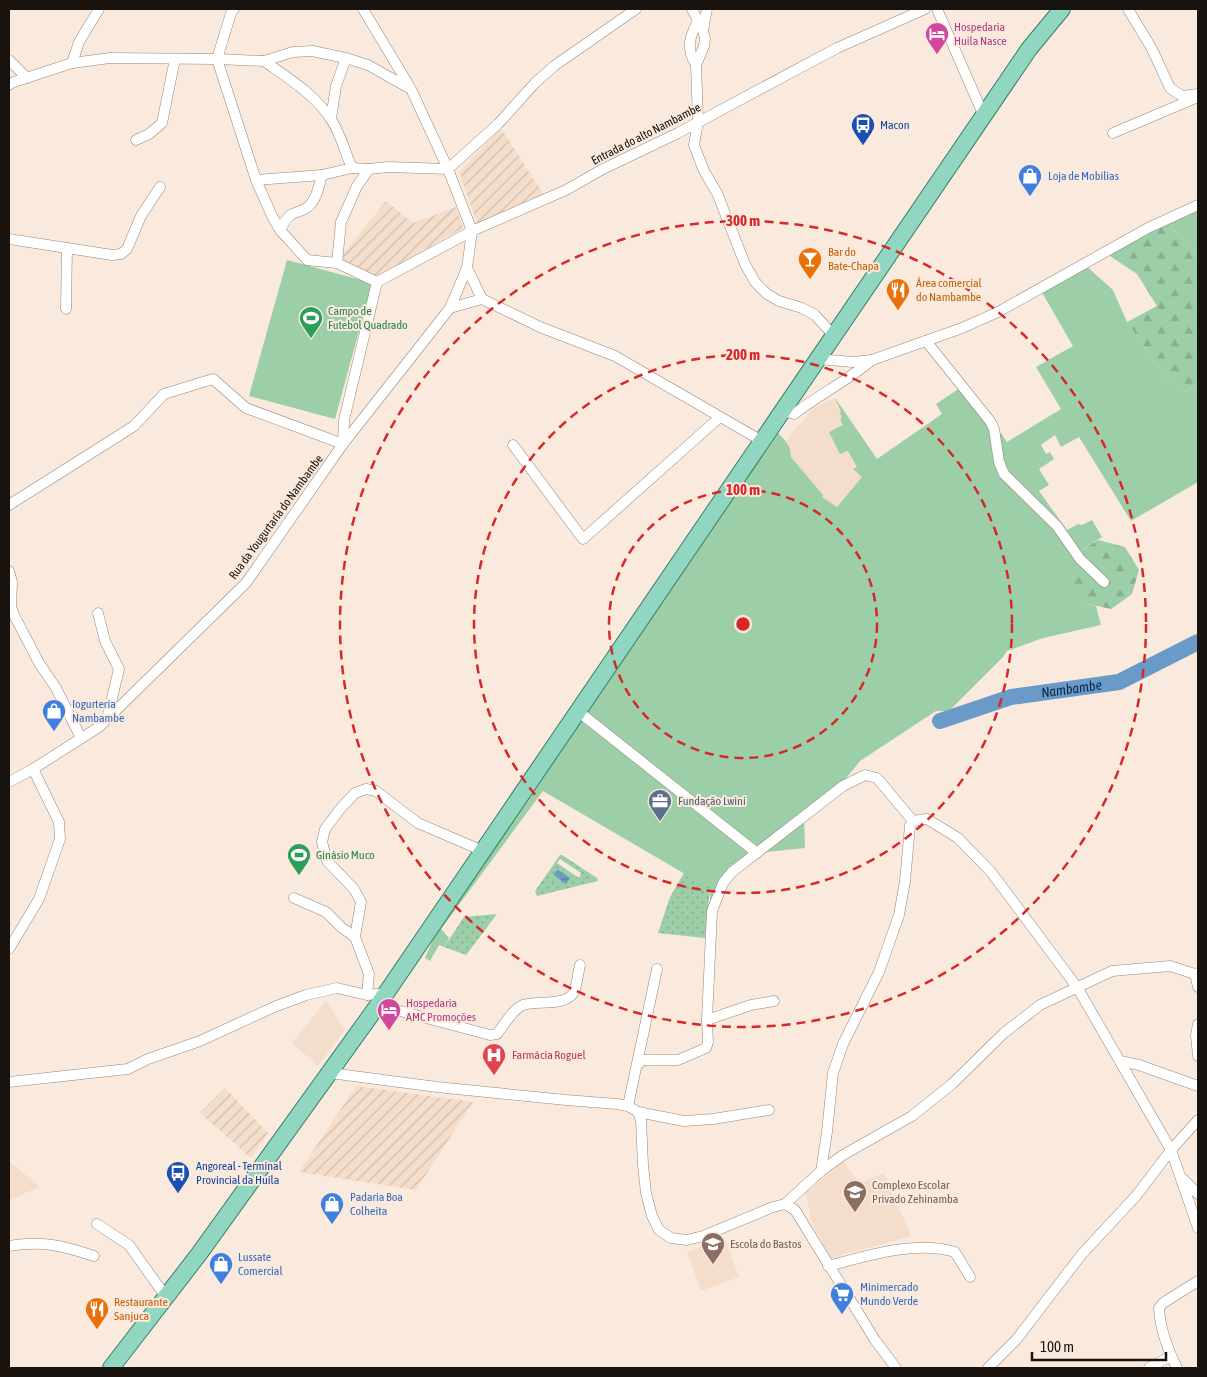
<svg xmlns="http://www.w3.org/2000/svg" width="1207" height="1377" viewBox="0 0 1207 1377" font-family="'Asap Condensed',sans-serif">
	<defs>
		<pattern id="industrial-furrows" width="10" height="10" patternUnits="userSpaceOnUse" patternTransform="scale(1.25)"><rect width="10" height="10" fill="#f4decb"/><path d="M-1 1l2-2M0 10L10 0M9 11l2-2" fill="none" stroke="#d1bead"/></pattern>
		<pattern id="forest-firs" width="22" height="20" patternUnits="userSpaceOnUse" patternTransform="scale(1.25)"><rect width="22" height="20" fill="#9ccea7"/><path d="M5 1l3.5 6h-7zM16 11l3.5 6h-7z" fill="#86b08f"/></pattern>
		<pattern id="garden-dots" width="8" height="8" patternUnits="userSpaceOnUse" patternTransform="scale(1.25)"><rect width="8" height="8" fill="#9ccea7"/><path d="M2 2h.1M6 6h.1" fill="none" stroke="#86b08f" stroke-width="1.8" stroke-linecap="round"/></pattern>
		<pattern id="water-waves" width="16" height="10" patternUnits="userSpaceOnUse" patternTransform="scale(1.25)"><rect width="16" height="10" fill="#6a9ac8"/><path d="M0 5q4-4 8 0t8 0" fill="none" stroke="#567ca1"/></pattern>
	</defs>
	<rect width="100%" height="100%" fill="#faeadd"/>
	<g fill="#f4decb">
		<path d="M835,398L877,459L837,507L821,497L823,495L791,457L786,441L813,408Z"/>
		<path d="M326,1001L345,1030L318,1066L292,1043Z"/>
		<path d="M9,1161L40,1187L9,1200Z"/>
		<path d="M843,1162L860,1183L884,1173L911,1236L831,1258L811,1221L806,1193Z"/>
		<path d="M725,1238L739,1277L701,1291L687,1252Z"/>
	</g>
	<g fill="url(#industrial-furrows)">
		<path d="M501,128L544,195L477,223L459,172Z"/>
		<path d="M386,201L413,223L456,207L463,228L377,276L340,258Z"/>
		<path d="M356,1086L473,1102L416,1190L299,1172Z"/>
		<path d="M225,1088L268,1133L251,1158L200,1113Z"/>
	</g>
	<g fill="#9ccea7">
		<path d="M1198,205V256L1165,220Z"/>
		<path d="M287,260L372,283L335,419L249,396Z"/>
		<path d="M1084,264L1113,290L1127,322L1168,381L1185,392L1198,385V482L1131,521L1079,437L1061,447L1055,435L1041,445L1046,454L1050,452L1054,459L1039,469L1049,485L1039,491L1067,530L1078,524L1082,525L1092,520L1102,537L1072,556L1083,603L1096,606L1101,625L1043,638L1007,651L1003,657L949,711H936L860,761L834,793L804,817L805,848L757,853L731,872L712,911L709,888L543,791L441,929L449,938L444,947L439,945L430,961L425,958L438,928L776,431C784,439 791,445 791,457L823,495L822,497L837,507L862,477L853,469L857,467L848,451L840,454L829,432L843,425L840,419L842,418L840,413L841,412L835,398L877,459L942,414L936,404L966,384L1007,442L1061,409L1036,367L1073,346L1040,289Z"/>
	</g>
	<g fill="url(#forest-firs)">
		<path d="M1165,220L1198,256V385L1185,392L1168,381L1127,322L1157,306L1137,274L1104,252Z"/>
		<path d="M1098,540L1125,547L1139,570L1132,594L1111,609L1083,603L1073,591L1067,579L1072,556Z"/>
	</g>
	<g fill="url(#garden-dots)" fill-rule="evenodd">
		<path d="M560,855H562L597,878L598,881L537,896L535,891ZM560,859L581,873L579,878L557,863Z"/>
		<path d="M684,873L710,888L705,938L658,933L670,897Z"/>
		<path d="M497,914L466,955L444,947L464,917Z"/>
	</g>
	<path fill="url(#water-waves)" d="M558,870L570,878L566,884L554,875L555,872Z"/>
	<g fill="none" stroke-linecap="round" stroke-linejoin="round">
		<path stroke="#6a9ac8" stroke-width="16" id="s1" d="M940,721L1011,697L1119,682L1198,642"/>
		<g stroke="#948679" stroke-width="11">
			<g id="minor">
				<path d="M692,9L703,30L705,39L704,46L696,65L698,122L694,145L704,171L717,193L745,264L755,282L767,294L779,301L802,308L815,315L834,336"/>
				<path d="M937,9L984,116"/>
				<path d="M1128,9L1152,49L1170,88L1182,96L1198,94"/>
				<path d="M703,30L707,9"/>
				<path d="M9,60L27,78"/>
				<path d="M264,61C288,78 316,95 332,121C341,135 345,152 352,168"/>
				<path d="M72,63L79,42L99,9"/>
				<path d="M696,65C686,48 689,38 698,21"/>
				<path d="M9,85L11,83L72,63L110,58L217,59L264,61L293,52L312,51L346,58L368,65L409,88"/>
				<path d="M331,119L336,86L346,58"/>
				<path d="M1113,133L1198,97"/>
				<path d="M136,140L149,134L162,123L175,59"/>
				<path d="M256,180L322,175L352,168L369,169L388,167L448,169L498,124L535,83L554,66L636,9"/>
				<path d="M280,230C283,224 286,218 292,214C298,211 305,211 310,205C317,198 319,185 322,175"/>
				<path d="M9,239L112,255L121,254L127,249L141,216L160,187"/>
				<path d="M337,263L341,222L357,186L369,169"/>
				<path d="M467,268L482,299L540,327L615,356L762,441"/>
				<path d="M377,282L472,231L566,190L603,169L678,133L837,48L925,9"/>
				<path d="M450,308L482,299"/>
				<path d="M66,309L67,248"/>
				<path d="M926,341L990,421L994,429L999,462L1004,474L1057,526L1080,559L1104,582"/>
				<path d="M872,360L962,328L998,312L1148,228L1198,205"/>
				<path d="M783,411L794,414C820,394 847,381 872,360L853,362L818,359"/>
				<path d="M513,445L583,539L720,417"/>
				<path d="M9,505L134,426L164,394L213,379L246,408L343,444L344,420L377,282L337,263L307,260L280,230L272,216L256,180L217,59L231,13L234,9"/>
				<path d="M9,571L12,582L11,607L14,615L39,663L56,688L81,738"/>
				<path d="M98,613L105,641L119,669L107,719"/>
				<path d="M579,712L757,853"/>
				<path d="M9,782L33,769L99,727L246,583L343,444L450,308L467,268L472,231L448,169L411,89L363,9"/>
				<path d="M294,898L326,912L341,927L355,937L369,974L367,995"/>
				<path d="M355,937L361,902L354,889L327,861L322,842L325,829L341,808L355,793L366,789L376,791L418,823L483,851"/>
				<path d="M9,949L39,899L60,839L59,822L33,769"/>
				<path d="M1195,974L1198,987"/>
				<path d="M378,1005L490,1035L497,1034C504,1025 512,1010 523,1005C536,1000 566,1007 574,992C577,984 578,974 580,965"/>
				<path d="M707,1020L751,1005L774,1001"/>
				<path d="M1198,1024L1196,1035L1198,1056"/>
				<path d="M1120,1061L1139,1065L1198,1086"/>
				<path d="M637,1065L643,1060H678L706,1048L708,1042L707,1020L712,911L723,883L732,872L843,786L865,775L877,778L913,821"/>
				<path d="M330,1073L437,1087L566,1100L617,1104L628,1106L638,1112L641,1120L643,1165L646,1193L652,1216L659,1230L671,1238L687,1240L703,1236L773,1207L785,1204L821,1171L843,1155L912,1116L952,1084L1004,1033L1040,1005L1112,971L1170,966L1195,974L1198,973"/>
				<path d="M9,1082L128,1069L148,1059L200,1041L274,1007L306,995L337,988L367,995L386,993"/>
				<path d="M628,1106L657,969"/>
				<path d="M638,1112L684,1121L713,1119L769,1110"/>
				<path d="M821,1171L827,1132L833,1073L843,1044L879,972L899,915L905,881L910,826L913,821L927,819L958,838L991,872L1077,987L1171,1150L1198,1228"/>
				<path d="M1183,1179L1198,1194"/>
				<path d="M785,1204L795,1210L875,1340L896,1368"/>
				<path d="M97,1224L129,1245L166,1297"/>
				<path d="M9,1246C41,1240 64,1246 94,1256"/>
				<path d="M828,1266C867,1256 915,1240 955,1252L970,1277"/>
				<path d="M988,1368L1016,1340L1082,1254L1136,1196L1171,1150L1198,1120"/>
				<path d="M1149,1368L1171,1356"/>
				<path d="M1177,1368C1168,1350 1160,1328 1159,1308L1163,1303L1198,1281"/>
			</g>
		</g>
		<g stroke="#368067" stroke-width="18">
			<path id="primary" d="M111,1368L199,1254L378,1005L1029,49L1062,9"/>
		</g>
		<use href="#minor" stroke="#fff" stroke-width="10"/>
		<use href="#primary" stroke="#90d6c0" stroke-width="16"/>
	</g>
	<g fill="none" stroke="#d62828" stroke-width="2.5" stroke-dasharray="9 6">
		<circle cx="743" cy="624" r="134"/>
		<circle cx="743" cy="624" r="269"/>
		<circle cx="743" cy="624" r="403"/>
	</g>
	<defs>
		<g id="hotel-pin" transform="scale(1.25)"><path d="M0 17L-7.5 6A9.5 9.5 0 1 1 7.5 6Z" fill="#d1479c" stroke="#faeadd"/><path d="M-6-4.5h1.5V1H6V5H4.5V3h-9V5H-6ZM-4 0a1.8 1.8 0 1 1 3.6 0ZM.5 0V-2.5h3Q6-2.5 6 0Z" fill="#fff"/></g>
		<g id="bus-pin" transform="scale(1.25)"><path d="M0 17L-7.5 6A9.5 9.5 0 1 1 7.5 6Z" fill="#1a4fb4" stroke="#faeadd"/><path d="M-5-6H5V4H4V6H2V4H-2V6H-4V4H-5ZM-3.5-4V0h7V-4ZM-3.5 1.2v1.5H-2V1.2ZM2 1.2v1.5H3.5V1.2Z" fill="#fff"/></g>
		<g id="shop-pin" transform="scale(1.25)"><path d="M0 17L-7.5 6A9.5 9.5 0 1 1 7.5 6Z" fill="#3f7fe0" stroke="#faeadd"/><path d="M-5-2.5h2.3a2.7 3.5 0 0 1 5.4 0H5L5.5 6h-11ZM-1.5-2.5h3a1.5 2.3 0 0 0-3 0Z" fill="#fff"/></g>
		<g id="bar-pin" transform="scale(1.25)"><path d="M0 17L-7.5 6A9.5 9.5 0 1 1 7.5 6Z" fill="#e8710a" stroke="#faeadd"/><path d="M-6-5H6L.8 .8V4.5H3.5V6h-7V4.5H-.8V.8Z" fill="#fff"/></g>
		<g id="restaurant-pin" transform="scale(1.25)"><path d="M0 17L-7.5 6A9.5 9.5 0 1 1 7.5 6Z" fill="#e8710a" stroke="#faeadd"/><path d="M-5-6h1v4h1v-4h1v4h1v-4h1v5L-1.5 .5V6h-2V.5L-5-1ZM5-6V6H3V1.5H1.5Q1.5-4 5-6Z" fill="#fff"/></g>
		<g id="stadium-pin" transform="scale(1.25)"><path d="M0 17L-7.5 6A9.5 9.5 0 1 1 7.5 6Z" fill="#2e9e5b" stroke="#faeadd"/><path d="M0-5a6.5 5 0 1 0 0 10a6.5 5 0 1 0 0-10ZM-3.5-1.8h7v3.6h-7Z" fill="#fff"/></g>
		<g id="office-pin" transform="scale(1.25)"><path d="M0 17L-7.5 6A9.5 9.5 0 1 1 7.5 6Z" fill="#5c6f8a" stroke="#faeadd"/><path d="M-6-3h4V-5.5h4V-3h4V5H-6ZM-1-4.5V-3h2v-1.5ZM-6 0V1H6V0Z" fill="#fff"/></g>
		<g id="hospital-pin" transform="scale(1.25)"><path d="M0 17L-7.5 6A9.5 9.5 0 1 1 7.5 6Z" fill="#e0444e" stroke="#faeadd"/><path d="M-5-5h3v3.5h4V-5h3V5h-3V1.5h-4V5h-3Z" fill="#fff"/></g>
		<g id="school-pin" transform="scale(1.25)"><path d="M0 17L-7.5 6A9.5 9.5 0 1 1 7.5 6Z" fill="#8d6e63" stroke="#faeadd"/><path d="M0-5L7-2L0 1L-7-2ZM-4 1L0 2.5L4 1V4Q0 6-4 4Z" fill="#fff"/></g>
		<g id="supermarket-pin" transform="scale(1.25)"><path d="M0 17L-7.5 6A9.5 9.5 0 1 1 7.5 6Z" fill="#3f7fe0" stroke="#faeadd"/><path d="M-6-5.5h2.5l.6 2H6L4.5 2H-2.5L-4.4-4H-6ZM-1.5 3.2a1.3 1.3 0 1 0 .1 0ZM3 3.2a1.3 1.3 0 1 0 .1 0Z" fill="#fff"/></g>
	</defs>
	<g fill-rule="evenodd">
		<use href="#hotel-pin" x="937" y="34"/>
		<use href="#bus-pin" x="863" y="125"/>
		<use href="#shop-pin" x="1030" y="176"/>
		<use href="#bar-pin" x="810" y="259"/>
		<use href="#restaurant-pin" x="898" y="290"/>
		<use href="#stadium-pin" x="311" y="318"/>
		<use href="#shop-pin" x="54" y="711"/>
		<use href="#office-pin" x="660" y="801"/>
		<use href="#stadium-pin" x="299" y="855"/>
		<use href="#hotel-pin" x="389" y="1010"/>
		<use href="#hospital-pin" x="494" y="1055"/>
		<use href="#bus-pin" x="178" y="1173"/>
		<use href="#school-pin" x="855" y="1192"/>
		<use href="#shop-pin" x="332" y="1204"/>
		<use href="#school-pin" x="713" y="1244"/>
		<use href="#shop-pin" x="221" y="1264"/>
		<use href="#supermarket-pin" x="842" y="1294"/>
		<use href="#restaurant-pin" x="97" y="1309"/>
	</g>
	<g text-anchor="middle" stroke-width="4" stroke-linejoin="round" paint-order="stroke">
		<g font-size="12" fill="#b23c85" stroke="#faeadd" text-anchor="start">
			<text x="954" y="31">Hospedaria<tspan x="954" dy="14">Huila Nasce</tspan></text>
			<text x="406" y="1007">Hospedaria<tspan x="406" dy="14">AMC Promoções</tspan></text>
		</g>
		<g font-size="12" fill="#164399" stroke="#faeadd" text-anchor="start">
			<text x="880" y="129">Macon</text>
			<text x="196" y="1170">Angoreal - Terminal<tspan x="196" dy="14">Provincial da Huíla</tspan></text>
		</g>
		<g font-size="12" fill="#19130f" stroke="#faeadd">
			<text transform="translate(646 134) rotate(-27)" y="4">Entrada do alto Nambambe</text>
			<text transform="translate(276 517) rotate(-54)" y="4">Rua da Yougurtaria do Nambambe</text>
		</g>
		<g font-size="12" fill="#366cbe" stroke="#faeadd" text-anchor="start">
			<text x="1048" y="180">Loja de Mobílias</text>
			<text x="72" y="708">Iogurteria<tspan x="72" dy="14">Nambambe</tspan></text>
			<text x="350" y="1201">Padaria Boa<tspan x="350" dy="14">Colheita</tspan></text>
			<text x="238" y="1261">Lussate<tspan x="238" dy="14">Comercial</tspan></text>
			<text x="860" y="1291">Minimercado<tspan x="860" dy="14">Mundo Verde</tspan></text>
		</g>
		<g font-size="12" fill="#c56008" stroke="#faeadd" text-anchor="start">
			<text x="828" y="256">Bar do<tspan x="828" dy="14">Bate-Chapa</tspan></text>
			<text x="916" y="287">Área comercial<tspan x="916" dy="14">do Nambambe</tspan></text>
			<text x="114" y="1306">Restaurante<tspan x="114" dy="14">Sanjuca</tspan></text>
		</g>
		<g font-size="12" fill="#27864d" stroke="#faeadd" text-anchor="start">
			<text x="328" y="315">Campo de<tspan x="328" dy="14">Futebol Quadrado</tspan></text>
			<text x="316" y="859">Ginásio Muco</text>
		</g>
		<g font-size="12" fill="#4e5e75" stroke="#faeadd" text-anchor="start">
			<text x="678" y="805">Fundação Lwini</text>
		</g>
		<g font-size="12" fill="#be3a42" stroke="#faeadd" text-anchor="start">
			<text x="512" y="1059">Farmácia Roguel</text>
		</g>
		<g font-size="12" fill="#785e54" stroke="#faeadd" text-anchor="start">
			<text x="872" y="1189">Complexo Escolar<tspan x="872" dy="14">Privado Zehinamba</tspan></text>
			<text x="730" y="1248">Escola do Bastos</text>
		</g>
		<g font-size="14" font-style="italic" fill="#052b4a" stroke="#faeadd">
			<text dy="5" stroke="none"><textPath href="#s1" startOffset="136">Nambambe</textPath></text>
		</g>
	</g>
	<circle cx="743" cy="624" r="8" fill="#d62828" stroke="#faeadd" stroke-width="2.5"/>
	<g font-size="15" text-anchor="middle" font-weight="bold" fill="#d62828" stroke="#faeadd" stroke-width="4" stroke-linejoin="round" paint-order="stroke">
		<text x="743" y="226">300 m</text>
		<text x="743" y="360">200 m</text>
		<text x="743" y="495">100 m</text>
	</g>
	<rect width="1207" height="1377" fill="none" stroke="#19130f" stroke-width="20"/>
	<path d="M1032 1352v8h134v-8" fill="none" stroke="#19130f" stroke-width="2.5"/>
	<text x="1040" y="1352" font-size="15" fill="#19130f" stroke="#faeadd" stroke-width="4" paint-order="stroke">100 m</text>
</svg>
